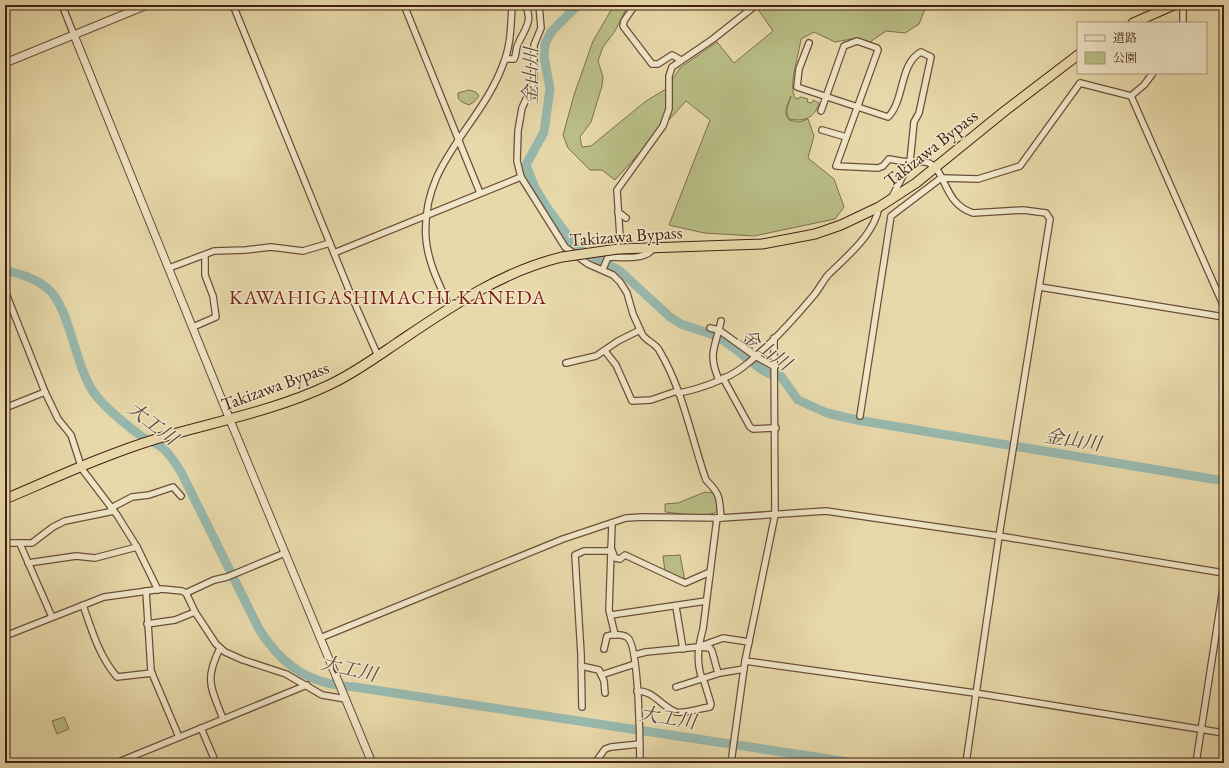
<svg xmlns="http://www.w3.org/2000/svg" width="1229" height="768" viewBox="0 0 1229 768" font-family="'EB Garamond','Noto Serif JP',serif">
	<rect width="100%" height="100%" fill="#e8d9aa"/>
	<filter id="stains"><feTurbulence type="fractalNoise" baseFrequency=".005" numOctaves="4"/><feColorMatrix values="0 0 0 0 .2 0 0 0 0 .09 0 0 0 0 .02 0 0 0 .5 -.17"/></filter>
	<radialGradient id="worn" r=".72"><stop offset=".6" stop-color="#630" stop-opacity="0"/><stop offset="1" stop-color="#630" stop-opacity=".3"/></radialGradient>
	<g fill="#b9be86" stroke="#7e6f4d">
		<path d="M614,5H628L615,31L603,47L598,61L603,77L602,86L591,122L580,137L582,147L591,146L646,101L666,89L680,68L717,42L734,63L773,31L757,8L761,5H933L925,9L919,24L905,33L886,31L870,42L857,38L835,42L814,32L801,39C799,55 787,88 796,99L801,97L808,99L807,102L812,103L813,100L819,103C815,118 804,122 789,119C784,111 789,104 791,96C787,105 783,112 789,120L799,122L808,119L814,136L808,158L834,179L844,207L835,219L754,236L704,233L669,225L710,120L686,101L615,180L602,170H590L568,148L563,135L574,95L593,41Z"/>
		<path d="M469,90L476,92L479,96L474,102L469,105C462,102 457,101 458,93Z"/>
		<path d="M705,492L713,493L717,500L718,511C707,519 679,513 665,512V504L678,503Z"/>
		<path d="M680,555L685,581L665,572L663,556Z"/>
		<path d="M64,717L69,729L57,734L52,721Z"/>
	</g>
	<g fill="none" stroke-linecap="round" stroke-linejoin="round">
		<g stroke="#98b9ae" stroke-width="9">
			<path d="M578,5L551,32L545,44L544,57L550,89L544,132L526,165L535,188L548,209L576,247L620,271L670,317L681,324L711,334L726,342L762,370L772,375H780L798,400L827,413L857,420L1224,481"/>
			<path d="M5,270C20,274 35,278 47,288C70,306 75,367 94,393C106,409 125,424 141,436C147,440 154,442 160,446C169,452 175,463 181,472L259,629C283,667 311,685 355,687L855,763"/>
		</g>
		<g stroke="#6c4e3a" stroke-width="8">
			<g id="minor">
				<path d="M62,5L74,35"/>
				<path d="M233,5L351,295L378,356"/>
				<path d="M404,5L480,193"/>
				<path d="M539,5L541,28L534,45V82L522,108L518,131L517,161L521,177L565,247L588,264L613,275L620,282L627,293L633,314L642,334C646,341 655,343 659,350C683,390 691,437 706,480C721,495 719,497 721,518"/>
				<path d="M635,5L624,21L623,26L652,64H658L672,55L681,60"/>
				<path d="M1183,5V23"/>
				<path d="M809,43L799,69L797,87L888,117C905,100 899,64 921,52L931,57L919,113L914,122L910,162L892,197"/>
				<path d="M506,59H514C517,54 515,49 518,44C524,30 534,21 525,5"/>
				<path d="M1131,96L1224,307"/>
				<path d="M821,111L844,46L857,41L877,48L878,50L836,166L878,168L883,166L889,159C896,160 903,162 910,162C917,163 922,160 929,163C947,172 943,203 973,213L1023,210L1046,213L1050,219L999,536L966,763"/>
				<path d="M822,130L846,137"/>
				<path d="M618,212L626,218"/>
				<path d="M334,253L521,177"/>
				<path d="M611,257L620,237L617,190L663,126L669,109V76L672,67L713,39L756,5"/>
				<path d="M169,268L214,251L246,250L271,247L303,251L330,243"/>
				<path d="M603,269L608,257C620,257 647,261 653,248"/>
				<path d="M1040,287L1224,317"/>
				<path d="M5,291L45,392L58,419L71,435L82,469L117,515L137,547L158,590"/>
				<path d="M450,308C440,286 428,263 426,239C420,161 483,126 505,59C511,42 511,23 512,5"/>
				<path d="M193,327L216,317L213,296L205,275V255"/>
				<path d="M710,328L719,330L755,356L775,367"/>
				<path d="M605,351L616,365L632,401L651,400L677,391"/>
				<path d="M566,363L596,356L618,341L640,330"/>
				<path d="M723,378L750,427L753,429L776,428"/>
				<path d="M719,380C707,353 716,346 721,321"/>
				<path d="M678,393C697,390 728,379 743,367C769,347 793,320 814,295C819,289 823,281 828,275C847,256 874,235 879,207"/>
				<path d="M5,408L45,392"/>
				<path d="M860,416L891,216L941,178L978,179L1020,166L1080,83L1131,96L1144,85L1153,73"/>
				<path d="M111,508L132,497L149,495L173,487L181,496"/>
				<path d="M612,523L609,610L615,635"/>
				<path d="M5,543H32L53,527L65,521L114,511"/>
				<path d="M20,544L52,617"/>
				<path d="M611,548L615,558L620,559L625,555L685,583L710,572"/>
				<path d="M28,563L76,556L95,558L137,547"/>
				<path d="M146,591L151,671L179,737"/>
				<path d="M186,593L214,580L227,577L285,553"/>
				<path d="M83,605C92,631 99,656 117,677L152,673"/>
				<path d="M676,607L683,649"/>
				<path d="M611,615L706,601"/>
				<path d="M147,624L175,620L195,612"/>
				<path d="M5,636L104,597L162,589L182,591L186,593L195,612L216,644L225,652L243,660L286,674L322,695L346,699"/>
				<path d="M320,638L563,539L626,518L644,517L721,518L826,511L999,536L1224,573"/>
				<path d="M699,647L710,648L712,651L718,673"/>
				<path d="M220,648C204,681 211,687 223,719"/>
				<path d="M604,649L607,636C612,634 624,634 628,638C639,647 640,745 640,763"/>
				<path d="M634,655L646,652L698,647L723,638L749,642"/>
				<path d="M745,661L975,693L1224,733"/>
				<path d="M581,666L599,670L604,681L605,693"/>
				<path d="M601,675L635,664"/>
				<path d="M702,679C696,661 698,647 703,629L717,518"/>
				<path d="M676,687L720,673L744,669"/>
				<path d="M637,691C653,690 662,707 676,712C682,714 702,708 710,707L711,704L703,678"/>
				<path d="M582,707L581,654L575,555L584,551H610"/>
				<path d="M201,728L216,763"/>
				<path d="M116,763L307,685"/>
				<path d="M595,763L605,749L611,747L640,744"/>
				<path d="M731,763L745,661L775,515L774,338"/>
				<path d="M1196,763L1224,582"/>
			</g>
		</g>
		<g stroke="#6c4e3a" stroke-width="9">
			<g id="tertiary">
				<path d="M74,35L230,420L372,763"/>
				<path d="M5,63L147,5"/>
			</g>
		</g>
		<g stroke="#432014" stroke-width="11">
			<g id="trunk">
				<path d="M1133,23L1174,5"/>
				<path d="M618,249L762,244L815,234L841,225L879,207L916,183L1006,110L1078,55"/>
				<path d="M5,499C55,478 104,455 156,439C214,422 274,411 329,385C353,374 375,358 397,343C449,308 500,272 562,257"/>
			</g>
		</g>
		<use href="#minor" stroke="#f0e6c8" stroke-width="5.5"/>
		<use href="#tertiary" stroke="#f0e6c8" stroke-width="7"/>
		<use href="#trunk" stroke="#e8d9aa" stroke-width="9"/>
		<g stroke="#432014" stroke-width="11" stroke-linecap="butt">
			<path id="trunk-bridge" d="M562,257L618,249"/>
		</g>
		<use href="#trunk-bridge" stroke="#e8d9aa" stroke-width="9"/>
	</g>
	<g text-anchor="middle" stroke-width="3" stroke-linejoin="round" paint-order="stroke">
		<g font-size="18" fill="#432014" stroke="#f0e6c8">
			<text transform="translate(931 148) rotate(-38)" y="6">Takizawa Bypass</text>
			<text transform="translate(626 236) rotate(-4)" y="6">Takizawa Bypass</text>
			<text transform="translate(275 386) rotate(-20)" y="6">Takizawa Bypass</text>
		</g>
		<g font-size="19" font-style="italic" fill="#58463a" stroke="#f0e6c8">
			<text transform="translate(530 76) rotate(-89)" y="7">金山川</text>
			<text transform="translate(766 349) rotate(35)" y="7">金山川</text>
			<text transform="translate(153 423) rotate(38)" y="7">大工川</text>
			<text transform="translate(1073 439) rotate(9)" y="7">金山川</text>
			<text transform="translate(349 668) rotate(13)" y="7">大工川</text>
			<text transform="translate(668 717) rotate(9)" y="7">大工川</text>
		</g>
		<g font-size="20" letter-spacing="1" fill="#7a1f14" stroke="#f0e6c8">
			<text x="388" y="304">KAWAHIGASHIMACHI-KANEDA</text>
		</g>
	</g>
	<rect width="1229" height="768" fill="none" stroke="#e8d9aa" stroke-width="20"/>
	<rect x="6" y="6" width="1217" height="756" fill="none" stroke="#432014" stroke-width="2"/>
	<rect x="10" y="10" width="1209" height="748" fill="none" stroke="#432014"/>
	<rect x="1077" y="22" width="130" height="52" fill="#f0e6c8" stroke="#ab9780"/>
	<rect x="1085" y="35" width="20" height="6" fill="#f0e6c8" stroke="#ab9780"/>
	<text x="1113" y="42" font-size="12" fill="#432014">道路</text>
	<rect x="1085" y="52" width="20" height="12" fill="#b9be86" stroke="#ab9780"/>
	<text x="1113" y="62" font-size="12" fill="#432014">公園</text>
	<rect width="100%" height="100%" filter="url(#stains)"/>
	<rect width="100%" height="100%" fill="url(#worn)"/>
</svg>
